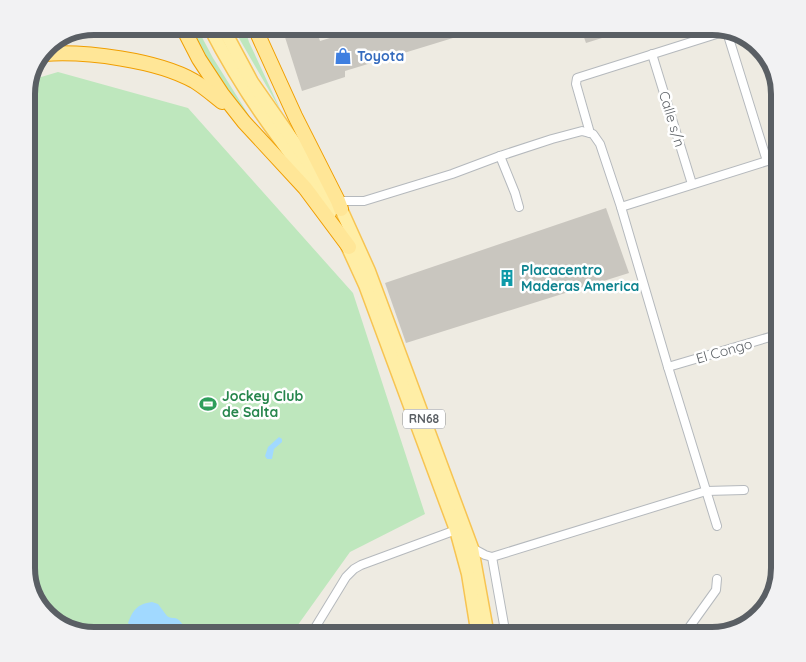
<svg xmlns="http://www.w3.org/2000/svg" width="806" height="662" viewBox="0 0 806 662" font-family="Quicksand,sans-serif">
	<rect width="100%" height="100%" fill="#eeebe2"/>
	<g fill="#bee7bd">
		<path d="M187,26H196L213,58L258,130C230,99 206,64 187,26Z"/>
		<path d="M232,26H244L249,42L281,111Z"/>
		<path d="M58,72L188,108L353,293L425,514L350,552L290,636H94L50,619L26,572V89L31,80Z"/>
	</g>
	<g fill="#a1d9ff">
		<path d="M279,437L282,439V442L274,449L272,459H267L265,456L268,447Z"/>
		<path d="M152,602L158,604L167,616C170,618 172,618 175,618C182,620 186,630 187,636H139L128,623C133,610 137,604 152,602Z"/>
	</g>
	<g fill="#c9c6bf">
		<path d="M310,26H315L320,41L369,26H449L453,38L345,71V77L302,91L284,34Z"/>
		<path d="M580,26H634V28L586,43Z"/>
		<path d="M606,208L629,273L406,343L385,283Z"/>
	</g>
	<g fill="none" stroke-linecap="round" stroke-linejoin="round">
		<g stroke="#b5b9bd" stroke-width="10">
			<g id="minor">
				<path d="M727,32L767,161"/>
				<path d="M652,54L692,184"/>
				<path d="M590,133L576,84L577,78L726,31"/>
				<path d="M500,156L515,193L519,207"/>
				<path d="M338,201H364L452,174L500,156L552,139L582,131L593,134L600,144L621,207L668,367L717,526"/>
				<path d="M621,207L780,157"/>
				<path d="M668,367L780,334"/>
				<path d="M472,548L485,555L492,557L706,491L744,490"/>
				<path d="M492,557L506,636"/>
				<path d="M310,636L346,577L354,569L361,565L456,530"/>
				<path d="M683,636L716,590L717,579"/>
			</g>
		</g>
		<g stroke="#f7c452" stroke-width="15">
			<g id="primary">
				<path d="M209,26C229,65 252,102 278,137C296,162 314,186 330,213"/>
				<path d="M222,26L252,82L341,209L369,271L472,548L488,636"/>
				<path d="M344,239L365,285L456,530L468,574L478,636"/>
			</g>
		</g>
		<g stroke="#f09e00" stroke-width="16">
			<g id="trunk">
				<path d="M182,26L199,59L222,94L244,122L305,188L349,247"/>
				<path d="M254,26L295,116L338,201L341,209"/>
				<path d="M44,54C86,51 157,60 194,81C204,87 213,95 222,102"/>
			</g>
		</g>
		<use href="#minor" stroke="#fff" stroke-width="8"/>
		<use href="#primary" stroke="#ffeea6" stroke-width="12"/>
		<use href="#trunk" stroke="#ffe697" stroke-width="14"/>
	</g>
	<defs>
		<g id="shop-bare" transform="scale(1.35)"><path d="M-5-2.5h2.3a2.7 3.5 0 0 1 5.4 0H5L5.5 6h-11ZM-1.5-2.5h3a1.5 2.3 0 0 0-3 0Z" fill="#3f7fe0" stroke="#fff" stroke-width="2.5" paint-order="stroke"/></g>
		<g id="building-bare" transform="scale(1.35)"><path d="M-4-6H4V6H1V3H-1V6H-4ZM-2.5-4.3h1.7v1.8h-1.7ZM.8-4.3h1.7v1.8H.8ZM-2.5-1h1.7V.8h-1.7ZM.8-1h1.7V.8H.8Z" fill="#0f9aa8" stroke="#fff" stroke-width="2.5" paint-order="stroke"/></g>
		<g id="stadium-bare" transform="scale(1.35)"><path d="M0-5a6.5 5 0 1 0 0 10a6.5 5 0 1 0 0-10ZM-3.5-1.8h7v3.6h-7Z" fill="#2e9e5b" stroke="#fff" stroke-width="2.5" paint-order="stroke"/></g>
	</defs>
	<g fill-rule="evenodd">
		<use href="#shop-bare" x="343" y="56"/>
		<use href="#building-bare" x="507" y="278"/>
		<use href="#stadium-bare" x="208" y="404"/>
	</g>
	<g text-anchor="middle" stroke-width="5" stroke-linejoin="round" paint-order="stroke">
		<rect fill="#fff" stroke="#8c8f92" stroke-width="1" x="403" y="409.5" width="42" height="19" rx="4"/>
		<g font-size="12" font-weight="bold" fill="#5a5f64">
			<text x="424" y="423">RN68</text>
		</g>
		<g font-size="14" font-weight="bold" fill="#366cbe" stroke="#fff" text-anchor="start">
			<text x="357" y="61">Toyota</text>
		</g>
		<g font-size="14" fill="#5a5f64" stroke="#fff">
			<text transform="translate(672 119) rotate(73)" y="5">Calle s/n</text>
			<text transform="translate(724 351) rotate(-16)" y="5">El Congo</text>
		</g>
		<g font-size="14" font-weight="bold" fill="#0d838f" stroke="#fff" text-anchor="start">
			<text x="521" y="275">Placacentro<tspan x="521" dy="16">Maderas America</tspan></text>
		</g>
		<g font-size="14" font-weight="bold" fill="#27864d" stroke="#fff" text-anchor="start">
			<text x="222" y="401">Jockey Club<tspan x="222" dy="16">de Salta</tspan></text>
		</g>
	</g>
	<path d="M0 0H806V662H0ZM94 35H712A59 59 0 0 1 771 94V568A59 59 0 0 1 712 627H94A59 59 0 0 1 35 568V94A59 59 0 0 1 94 35Z" fill="#f2f2f3" fill-rule="evenodd"/>
	<path fill="none" stroke="#5a5f64" stroke-width="6" d="M94 35H712A59 59 0 0 1 771 94V568A59 59 0 0 1 712 627H94A59 59 0 0 1 35 568V94A59 59 0 0 1 94 35Z"/>
</svg>
